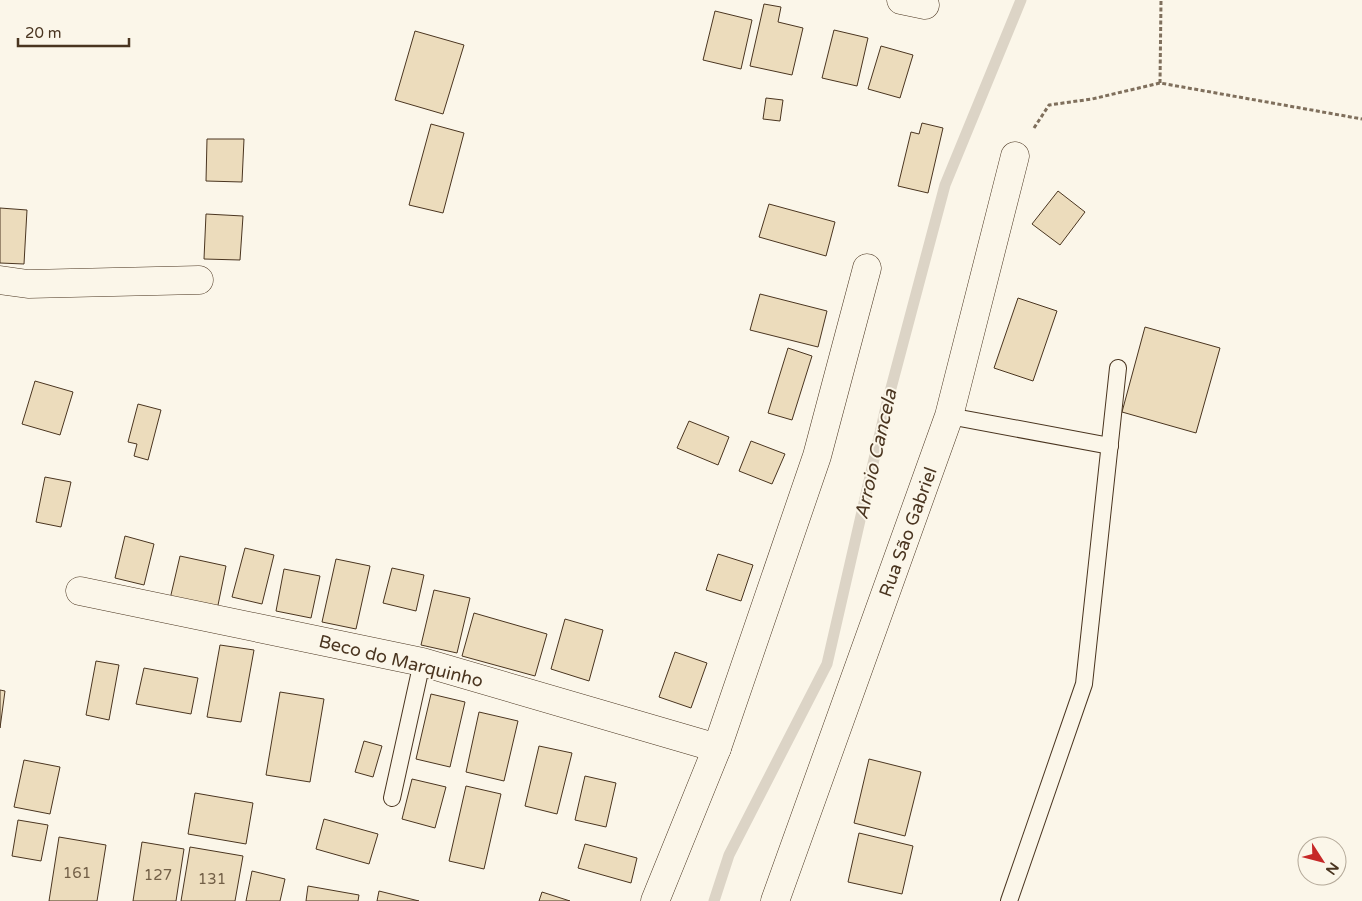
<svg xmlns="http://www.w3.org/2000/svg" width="1362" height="901" viewBox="0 0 1362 901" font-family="'Varela Round',sans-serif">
	<rect width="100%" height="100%" fill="#fbf6e9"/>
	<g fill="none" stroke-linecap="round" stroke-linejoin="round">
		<path stroke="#dcd4c6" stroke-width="11" d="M714,901L729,855L827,664L886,407L945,185L1021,0"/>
	</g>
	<g fill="#ecdcbc" stroke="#4a3520">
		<path d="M764,4L781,7L778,22L803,28L792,75L750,66Z"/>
		<path d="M715,11L752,20L741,69L703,60Z"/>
		<path d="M834,30L868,38L857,86L822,78Z"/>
		<path d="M415,31L464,45L443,114L395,100Z"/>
		<path d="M881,46L913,55L900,98L868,89Z"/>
		<path d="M766,98L783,100L780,121L763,119Z"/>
		<path d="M922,123L943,128L928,193L898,186L911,132L919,134Z"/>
		<path d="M431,124L464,133L443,213L409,205Z"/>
		<path d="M207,139H244L242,182L206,181Z"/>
		<path d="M1058,191L1085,212L1060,245L1032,224Z"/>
		<path d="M769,204L835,222L826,256L759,237Z"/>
		<path d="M0,208L27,210L24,264L0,263Z"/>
		<path d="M206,214L243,216L240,260L204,259Z"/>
		<path d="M760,294L827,311L818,347L750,330Z"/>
		<path d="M1018,298L1057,311L1033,381L994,368Z"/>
		<path d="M1145,327L1220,348L1196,433L1122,412Z"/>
		<path d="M788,348L812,356L792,420L768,413Z"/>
		<path d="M35,381L73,392L60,435L22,424Z"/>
		<path d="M138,404L161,410L148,460L134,456L137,444L128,442Z"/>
		<path d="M689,421L729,437L718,465L677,448Z"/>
		<path d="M751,441L785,454L772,484L739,471Z"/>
		<path d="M45,477L71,482L61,527L36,522Z"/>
		<path d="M125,536L154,544L144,585L115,578Z"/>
		<path d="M245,548L274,555L262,604L232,597Z"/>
		<path d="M718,554L753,565L741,601L706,590Z"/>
		<path d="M180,556L226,566L217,610L170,599Z"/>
		<path d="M336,559L370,566L356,629L322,622Z"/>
		<path d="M392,568L424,575L416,611L383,603Z"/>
		<path d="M284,569L320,576L311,618L276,611Z"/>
		<path d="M434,590L470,598L457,653L421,645Z"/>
		<path d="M474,613L547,634L535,676L462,656Z"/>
		<path d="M565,619L603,630L589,681L551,669Z"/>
		<path d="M220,645L254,650L241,722L207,717Z"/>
		<path d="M675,652L707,663L691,708L659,697Z"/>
		<path d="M96,661L119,665L109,720L86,715Z"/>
		<path d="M144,668L198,678L191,714L136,704Z"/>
		<path d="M0,690L5,691L0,728Z"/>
		<path d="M280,692L324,699L310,782L266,775Z"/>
		<path d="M431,694L465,702L450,767L416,759Z"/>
		<path d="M479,712L518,721L504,781L466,772Z"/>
		<path d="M364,741L382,746L373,777L355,772Z"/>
		<path d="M539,746L572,753L557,814L525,806Z"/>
		<path d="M869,759L921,772L905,836L854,823Z"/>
		<path d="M24,760L60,767L50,814L14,807Z"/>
		<path d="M585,776L616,783L606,827L575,820Z"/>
		<path d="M412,779L446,787L435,828L402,819Z"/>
		<path d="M466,786L501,794L484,869L449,861Z"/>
		<path d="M195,793L253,803L246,844L188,834Z"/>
		<path d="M324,819L378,834L369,864L316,849Z"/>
		<path d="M18,820L48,825L41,861L12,856Z"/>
		<path d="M859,833L913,846L902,894L848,882Z"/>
		<path d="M59,837L106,845L97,901H49Z"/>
		<path d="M142,842L184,849L176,901H133Z"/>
		<path d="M585,844L637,858L631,883L578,868Z"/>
		<path d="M190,847L243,856L235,901H181Z"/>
		<path d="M252,871L285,879L280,901H246Z"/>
		<path d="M308,886L359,895L358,901H306Z"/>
		<path d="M379,891L419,901H377Z"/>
		<path d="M542,892L570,901H539Z"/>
	</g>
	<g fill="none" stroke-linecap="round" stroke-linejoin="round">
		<g stroke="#4a3520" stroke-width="18">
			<g id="service">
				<path d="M949,416L1110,446"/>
				<path d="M392,798L422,662"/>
				<path d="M1009,901L1084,684L1118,368"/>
			</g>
		</g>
		<g stroke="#4a3520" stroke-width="29">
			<g id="minor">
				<path d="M901,0L925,5"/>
				<path d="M0,280L28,284L199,280"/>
				<path d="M80,591L422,662L717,748"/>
				<path d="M655,901L717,748L817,456L867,268"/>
				<path d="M775,901L949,416L1015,156"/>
			</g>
		</g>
		<g stroke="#7f6f5c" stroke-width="3" stroke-dasharray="4 2.5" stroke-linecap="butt">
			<path d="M1160,83L1161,0"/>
			<path d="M1034,128L1049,105L1092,99L1160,83L1362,119"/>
		</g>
		<use href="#service" stroke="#fbf6e9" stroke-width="16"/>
		<use href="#minor" stroke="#fbf6e9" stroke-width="28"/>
	</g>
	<g text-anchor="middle" stroke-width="4" stroke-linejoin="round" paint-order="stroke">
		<g font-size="15" fill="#725f47">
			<text x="77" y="878">161</text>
			<text x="158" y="880">127</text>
			<text x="212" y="884">131</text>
		</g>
		<g font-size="18" fill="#4a3520" stroke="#fbf6e9">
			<text transform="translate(908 532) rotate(-70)" y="6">Rua São Gabriel</text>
			<text transform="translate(401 661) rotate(14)" y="6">Beco do Marquinho</text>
		</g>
		<g font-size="19" font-style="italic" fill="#4a3520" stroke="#fbf6e9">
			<text transform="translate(875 454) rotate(-77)" y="7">Arroio Cancela</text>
		</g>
	</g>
	<g transform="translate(1322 861) rotate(126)"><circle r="24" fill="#fbf6e9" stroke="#b4a999"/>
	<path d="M0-4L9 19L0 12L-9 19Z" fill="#c62828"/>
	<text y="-8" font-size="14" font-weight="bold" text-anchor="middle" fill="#4a3520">N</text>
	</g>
	<path d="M18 38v8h111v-8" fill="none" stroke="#4a3520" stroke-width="2.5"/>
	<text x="25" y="38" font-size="15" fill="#4a3520" stroke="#fbf6e9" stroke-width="4" paint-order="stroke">20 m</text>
</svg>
